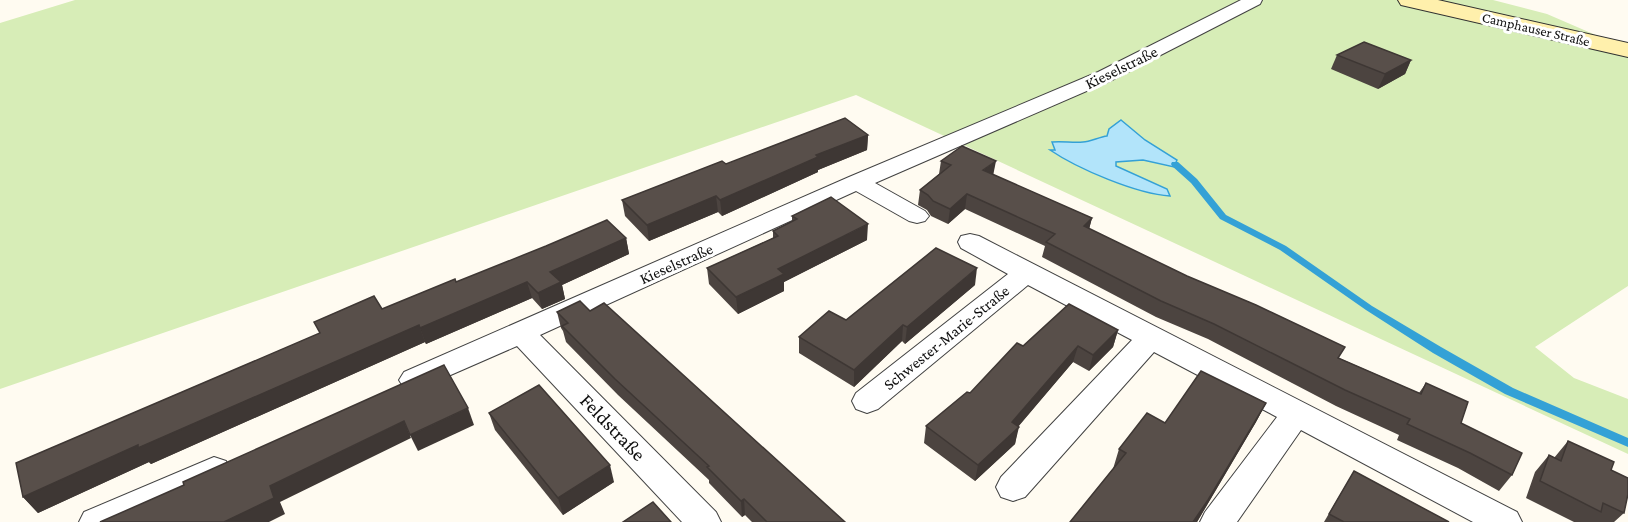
<svg xmlns="http://www.w3.org/2000/svg" width="1628" height="522" viewBox="0 0 1628 522" font-family="'Crimson Pro',serif">
	<rect width="100%" height="100%" fill="#fffbf1"/>
	<path fill="#d7edb7" d="M75,0H1493L1547,14L1628,49V286L1535,347L1574,378L1628,399V454L856,95L0,389V23Z"/>
	<path fill="#b2e4fa" stroke="#34a1d6" stroke-width="1.5" d="M1121,120L1145,140L1177,160L1174,167L1143,160L1116,162V166L1167,189L1170,196C1137,194 1078,169 1050,150H1055L1052,142C1063,141 1073,143 1083,142C1090,142 1099,137 1107,136L1109,129Z"/>
	<g fill="none" stroke-linecap="round" stroke-linejoin="round">
		<path fill="#34a1d6" fill-rule="evenodd" d="M1172,162H1178L1197,179L1226,215L1286,246L1372,306L1441,347L1513,388L1628,438V447L1505,394L1433,353L1366,310L1280,250L1220,219L1191,183L1172,166L1171,164Z"/>
		<g stroke="#424242" stroke-width="2">
			<g id="street">
				<path d="M1241,0H1262L1260,4L1112,80L875,183L925,211L929,216L925,221L917,223L909,221L856,191L540,335L716,512L721,522H682L517,346L414,391L404,388L399,380L404,372L849,177L1098,72Z"/>
				<path d="M970,234L979,236L1517,512L1522,522H1473L1301,430L1237,522H1200L1205,512L1277,417L1154,352L1025,497L1013,501L1001,497L996,487L1001,477L1132,340L1028,285L878,409L867,413L856,409L852,401L856,393L1008,274L961,248L958,242L961,236Z"/>
				<path d="M214,457L226,461L230,470L226,479L131,522H79L84,512Z"/>
			</g>
		</g>
		<g stroke="#313131" stroke-width="2">
			<path id="secondary" d="M1398,0H1438L1628,43V57L1401,5Z"/>
		</g>
		<use href="#street" fill="#fff" fill-rule="evenodd"/>
		<use href="#secondary" fill="#fff0ac" fill-rule="evenodd"/>
	</g>
	<g fill="#4c4440">
		<path d="M1337,55L1411,60L1405,74L1378,89L1331,69Z"/>
		<path d="M868,135L867,150L818,170V172L722,216L718,212L649,241L625,216L622,200L726,164Z"/>
		<path d="M941,161L994,175L1092,218L1089,229L1339,358L1419,393L1426,383L1461,423L1512,475L1499,491L1458,468L1397,440L1399,435L1336,406L1208,339L1156,317L1042,257L1045,246L965,209L948,224L931,216L927,210L918,205L920,190L939,174Z"/>
		<path d="M792,216L867,240L784,282V291L738,314L709,284L707,268L773,238V231L792,222Z"/>
		<path d="M626,238L629,254L562,285L565,299L542,309L532,298L426,344L425,342L151,464L149,462L38,513L23,497L382,309L456,282Z"/>
		<path d="M975,285L905,344L902,341L854,387L799,353V337L846,320Z"/>
		<path d="M590,311L845,522H752L745,515L742,517L709,483V480L618,395L566,342L563,331L561,328L557,312Z"/>
		<path d="M1118,330L1113,347L1089,371L1073,362L1018,427L1015,444L975,481L924,443L926,426L970,393L1023,346Z"/>
		<path d="M1266,403L1256,422L1197,522H1070L1113,469L1119,449L1165,423Z"/>
		<path d="M489,413L614,482L563,515L495,430Z"/>
		<path d="M1568,441L1611,470L1624,513L1614,522H1574L1526,498L1535,472L1549,455L1554,458Z"/>
		<path d="M1354,471L1449,522H1324Z"/>
	</g>
	<g fill="#3e3734">
		<path d="M1411,60L1405,74L1378,89L1385,74Z"/>
		<path d="M868,135L867,150L818,170V172L722,216L720,200L816,155Z"/>
		<path d="M996,161L993,176L983,170Z"/>
		<path d="M967,194L965,209L948,224L950,209Z"/>
		<path d="M716,196L718,212L649,241L647,225Z"/>
		<path d="M1092,218L1088,233L1084,226Z"/>
		<path d="M868,224L867,240L784,282V291L738,314L736,297L778,269Z"/>
		<path d="M626,238L629,254L562,285L565,299L542,309L538,293L550,272Z"/>
		<path d="M977,268L975,285L905,344L907,327Z"/>
		<path d="M527,282L532,298L426,344L420,328Z"/>
		<path d="M419,325L425,342L151,464L149,462L38,513L23,497L138,445Z"/>
		<path d="M903,325L902,341L854,387V370Z"/>
		<path d="M1118,330L1113,347L1089,371L1093,355Z"/>
		<path d="M1078,346L1073,362L1015,430L1019,427L1015,444L975,481L978,465L1012,422Z"/>
		<path d="M1266,403L1256,422L1197,522H1193Z"/>
		<path d="M468,408L474,425L418,451L410,435Z"/>
		<path d="M404,421L411,438L280,502L285,514L269,522H224L270,486Z"/>
		<path d="M610,465L614,482L563,515L558,498Z"/>
		<path d="M744,499L745,515L742,517L741,501Z"/>
	</g>
	<g fill="#584f4a" stroke="#3e3734" stroke-width="1.5">
		<path d="M1364,42L1411,60L1385,74L1337,55Z"/>
		<path d="M845,118L868,135L816,155L818,157L720,200L716,196L647,225L622,200L722,161L726,164Z"/>
		<path d="M962,146L996,161L983,170L1092,218L1084,226L1187,276L1256,305L1345,347L1338,358L1421,394L1426,383L1468,402L1461,423L1522,453L1512,475L1470,453L1407,424L1410,419L1345,390L1214,324L1161,301L1046,242L1055,234L967,194L950,209L933,201L928,195L920,190L951,165L941,161Z"/>
		<path d="M831,197L868,224L778,269L784,274L736,297L707,268L778,236L773,231L797,219L792,216Z"/>
		<path d="M607,220L626,238L550,272L561,282L538,293L527,282L420,328L419,325L138,448V445L23,497L16,463L320,333L314,322L374,296L382,309L455,279L456,282L546,246Z"/>
		<path d="M936,248L977,268L907,327L903,325L854,370L799,337L829,311L846,320Z"/>
		<path d="M580,301L590,311L604,303L845,522H767L744,499L741,501L707,467L709,466L615,379L562,326L568,323L557,312Z"/>
		<path d="M1069,304L1118,330L1093,355L1078,346L1012,422L1019,427L978,465L926,426L967,392L970,393L1017,343L1023,346Z"/>
		<path d="M444,365L468,408L410,435L404,421L270,486L274,498L224,522H100L184,485L183,482Z"/>
		<path d="M1201,371L1266,403L1208,500L1193,522H1070L1126,453L1119,449L1147,413L1165,423Z"/>
		<path d="M539,385L610,465L558,498L489,413Z"/>
		<path d="M1568,441L1614,462L1611,470L1628,478V494L1624,513L1603,503L1601,512L1540,481L1549,455L1561,461Z"/>
		<path d="M1354,471L1449,522H1344L1329,514Z"/>
		<path d="M653,502L671,522H623Z"/>
	</g>
	<g text-anchor="middle" stroke-width="6" stroke-linejoin="round" paint-order="stroke">
		<g font-size="14" fill="#0f0f0f" stroke="#fff">
			<text transform="translate(1536 29) rotate(13)" y="5">Camphauser Straße</text>
		</g>
		<g font-size="16" fill="#0f0f0f" stroke="#fff">
			<text transform="translate(1121 67) rotate(-26)" y="6">Kieselstraße</text>
			<text transform="translate(676 263) rotate(-24)" y="6">Kieselstraße</text>
			<text transform="translate(946 337) rotate(-39)" y="6">Schwester-Marie-Straße</text>
		</g>
		<g font-size="20" fill="#0f0f0f" stroke="#fff">
			<text transform="translate(613 427) rotate(46)" y="7">Feldstraße</text>
		</g>
	</g>
</svg>
